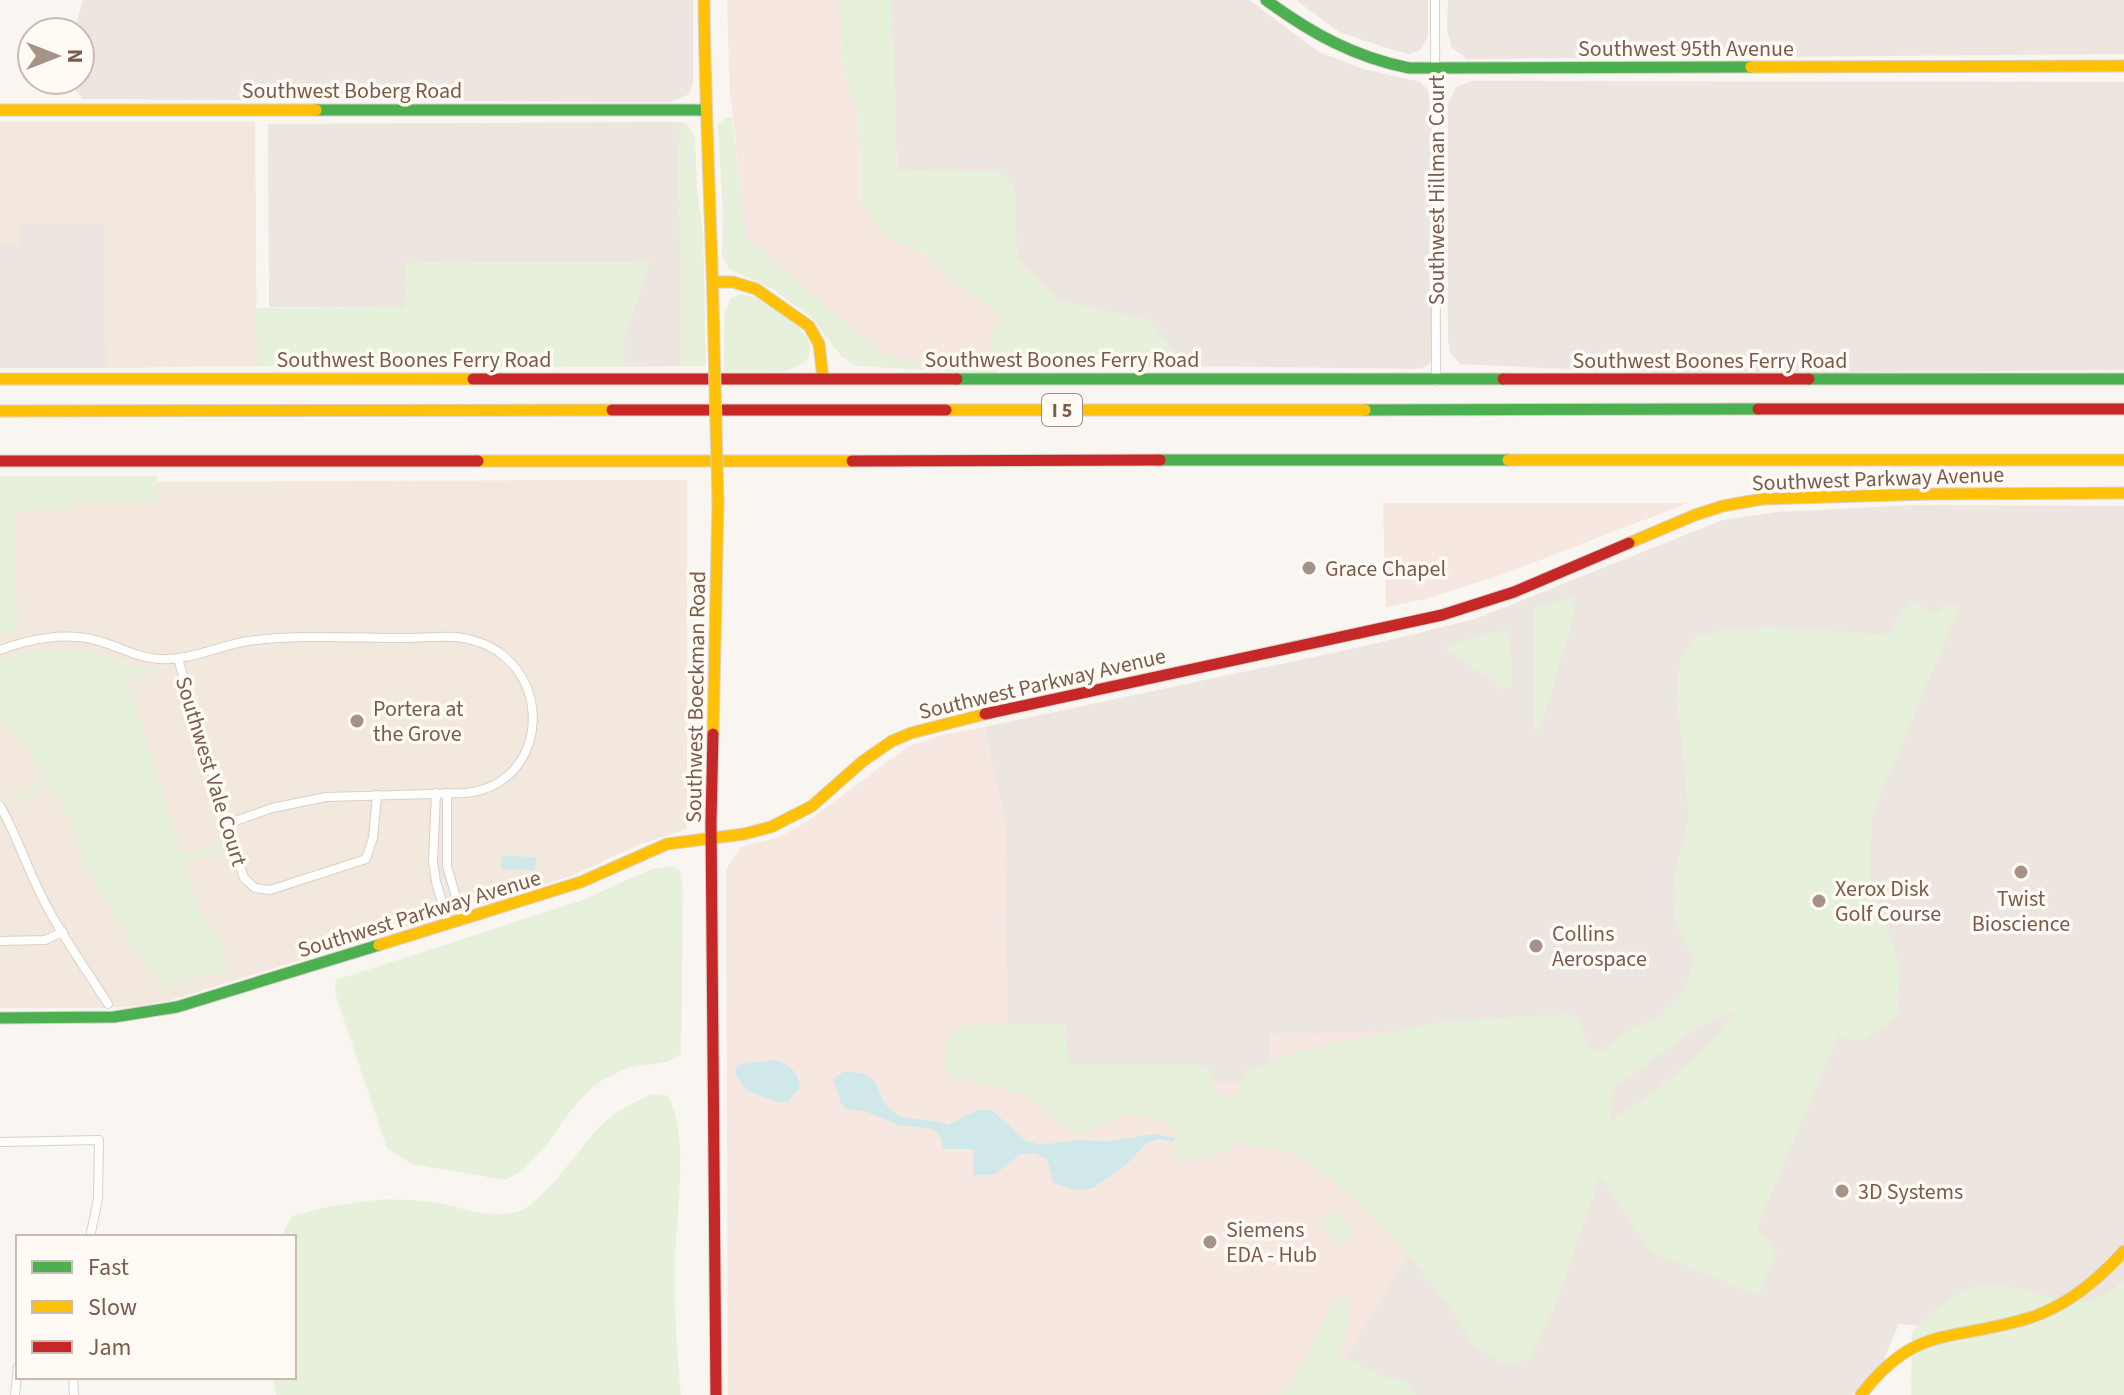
<svg xmlns="http://www.w3.org/2000/svg" width="2124" height="1395" viewBox="0 0 2124 1395" font-family="'Source Sans 3',sans-serif">
	<rect width="100%" height="100%" fill="#f9f5f0"/>
	<g fill="#f2e8de">
		<path d="M0,122H255L257,366L106,368L105,224H21V245L0,244Z"/>
		<path d="M687,480V829L638,845L571,876L171,1000L138,1006L99,1008H0V482Z"/>
	</g>
	<g fill="#f6e8e1">
		<path d="M727,0H840L842,60L850,93L858,108L860,196L882,235L926,254L959,287L1000,313L1005,322L993,367H943L883,355L746,237L730,93Z"/>
		<path d="M1383,503H1688L1504,574L1425,599L1386,607Z"/>
		<path d="M984,727L1005,822L1008,903L1270,1081V1034L1578,1026L1331,1395H728L726,869L741,847L779,837L805,823L909,746L943,735Z"/>
	</g>
	<g fill="#ede5e0">
		<path d="M83,0H693V83L689,94L671,102L83,99L71,85V80H80V32H74Z"/>
		<path d="M891,0H1249L1319,52L1364,69L1420,82L1428,90L1430,106L1433,356L1429,364L1421,369L1186,366L1148,320L1058,301L1017,259L1014,186L897,170Z"/>
		<path d="M1296,0H1428V36L1421,50L1409,54L1389,49L1339,32Z"/>
		<path d="M1448,0H2124V54L1467,59L1451,47L1447,27Z"/>
		<path d="M1472,81L2124,82V370L1677,374L1460,364L1450,353L1448,339V103L1456,87Z"/>
		<path d="M679,122L681,366L625,367V337L649,262L406,263L405,307H269L268,124Z"/>
		<path d="M21,224H105L106,368H0V244H21Z"/>
		<path d="M1914,505L2124,506V1343L1899,1324L1879,1371L1852,1395H1331L1343,1362L1428,1222L1578,1027L1270,1034V1082H1008L1005,822L984,727L1365,646L1475,619L1723,520L1778,512Z"/>
	</g>
	<g fill="#e7f0db" fill-rule="evenodd">
		<path d="M840,0H891L897,170L999,171L1014,186L1017,259L1058,301L1148,320L1186,366L994,367L998,374L856,366L841,356L812,318L773,289L729,269L722,255L723,216L718,124L726,118L732,117L746,237L883,355L943,367H993L988,358L995,322H1005L1000,313L959,287L926,254L882,235L861,203L858,108L850,93L842,60Z"/>
		<path d="M679,122L686,123L695,136L697,191L703,234L706,366H681Z"/>
		<path d="M649,262L625,337V367L257,366L256,308L405,307L406,263Z"/>
		<path d="M741,294C765,296 805,324 811,348L806,362L787,371L724,372V317L730,299Z"/>
		<path d="M0,476H157V504H73V509L14,510L17,629L0,635Z"/>
		<path d="M1576,596L1574,615L1539,733L1533,728V608Z"/>
		<path d="M1914,601L1934,615L1946,605L1957,606L1960,614L1951,627L1872,816L1869,872L1900,967L1898,1011L1891,1021L1866,1039H1847L1838,1036L1757,1228L1777,1255L1758,1295L1651,1252L1600,1177L1554,1309L1530,1359L1503,1364L1471,1342L1449,1306L1396,1239L1335,1183L1289,1151L1240,1144L1209,1157L1185,1163L1169,1154L1177,1146C1178,1125 1167,1120 1147,1117C1142,1116 1134,1113 1129,1114C1111,1115 1096,1135 1077,1132C1060,1129 1042,1106 1027,1097C1003,1084 974,1085 949,1075L944,1058L948,1037L965,1025L1066,1024L1068,1064H1198L1209,1069L1220,1097L1231,1099L1237,1095L1245,1072L1280,1057L1330,1044L1441,1022L1567,1014L1576,1017L1590,1050L1602,1051L1623,1033L1660,1016L1679,997L1690,975L1695,957L1686,945L1675,919L1674,876L1689,819L1677,695L1680,659L1697,636C1757,620 1827,631 1890,635L1898,617ZM1735,1010C1714,1048 1649,1098 1611,1121L1613,1088L1695,1029Z"/>
		<path d="M1506,629L1510,640L1512,686L1498,690L1494,681L1443,647Z"/>
		<path d="M42,649H89L130,665L157,670L127,680L182,855L222,843L224,850L184,863L200,911L221,942L230,974L188,978L162,990L96,887L81,855L70,819L49,785L15,805L10,798L44,777L24,743L0,720V660L23,652Z"/>
		<path d="M670,866L679,870L683,887L681,1054C665,1067 647,1062 628,1068C618,1072 603,1079 594,1086C561,1113 546,1162 505,1180L412,1164L387,1148L335,993L336,980L580,901L652,869Z"/>
		<path d="M652,1094L668,1096C690,1136 676,1213 675,1260C674,1305 676,1350 681,1395H276L273,1377H294V1237H284V1230L292,1216C338,1203 384,1195 431,1202C461,1206 483,1219 516,1212C544,1206 581,1143 605,1122C619,1109 636,1102 652,1094Z"/>
		<path d="M1334,1210L1355,1230L1340,1246L1319,1225Z"/>
		<path d="M2124,1280V1395H1911L1912,1332C1930,1315 1948,1295 1972,1288C2032,1272 2070,1333 2124,1280Z"/>
		<path d="M1341,1295L1351,1298L1345,1337L1338,1355L1389,1379L1406,1380L1417,1395H1275L1285,1393L1307,1357L1328,1310Z"/>
	</g>
	<g fill="#d0e8ea">
		<path d="M502,856L536,857L535,870L501,869Z"/>
		<path d="M771,1060C788,1062 799,1072 800,1088L788,1102L780,1103L747,1091L735,1074L737,1065Z"/>
		<path d="M845,1071C889,1074 870,1094 894,1112C906,1122 932,1117 948,1125L977,1110H992L1025,1140L1040,1145L1079,1140L1109,1141L1155,1134L1175,1138L1173,1142L1157,1139L1145,1145L1128,1163L1093,1188L1075,1190L1053,1183L1047,1159L1036,1153L1020,1154L996,1174L973,1176V1149H944L939,1134L932,1129L899,1125L867,1112L846,1109L841,1103L833,1079Z"/>
	</g>
	<g fill="none" stroke-linecap="round" stroke-linejoin="round">
		<g stroke="#d7d1cb" stroke-width="10">
			<g id="street">
				<path d="M1435,0L1436,381"/>
				<path d="M0,650C29,639 65,632 95,640C117,645 136,658 159,659C190,661 217,646 248,641C299,634 353,638 405,638C426,638 452,634 472,640C555,662 553,783 466,793L326,797L272,808L227,824"/>
				<path d="M178,659L241,869L244,878L255,888L270,890L366,859L373,838L377,795"/>
				<path d="M436,793L433,861L436,882L449,925"/>
				<path d="M447,793V866L463,921"/>
				<path d="M0,806C14,830 22,854 34,880C53,924 83,964 108,1004"/>
				<path d="M0,941L45,940L63,932"/>
				<path d="M0,1142L99,1140L98,1199L90,1237"/>
				<path d="M73,1377L74,1395"/>
				<path d="M15,1395L18,1367"/>
			</g>
		</g>
		<g stroke="#d9d2cb" stroke-width="13">
			<g id="fast">
				<path d="M1266,0C1311,33 1354,57 1409,68L1751,67"/>
				<path d="M316,110H705"/>
				<path d="M957,379H1503"/>
				<path d="M1809,379H2124"/>
				<path d="M1365,410L1758,409"/>
				<path d="M1160,460H1508"/>
				<path d="M0,1018L114,1017L177,1007L379,945"/>
			</g>
		</g>
		<g stroke="#d9d2cb" stroke-width="13">
			<g id="slow">
				<path d="M704,0C705,116 712,231 714,346"/>
				<path d="M1751,67L2124,66"/>
				<path d="M0,110H316"/>
				<path d="M713,282H733L756,289L809,326L819,344L823,379"/>
				<path d="M0,379H473"/>
				<path d="M946,410H1365"/>
				<path d="M0,411L612,410"/>
				<path d="M1508,460H2124"/>
				<path d="M478,461H852"/>
				<path d="M1629,543L1695,515L1723,506L1762,499L1930,494L2124,493"/>
				<path d="M713,734L718,503"/>
				<path d="M379,945L581,882L667,844L744,834L771,827L812,806L863,761L892,741L911,733L985,714"/>
				<path d="M1861,1395C1916,1323 1953,1342 2029,1318C2067,1306 2098,1280 2124,1251"/>
			</g>
		</g>
		<g stroke="#d9d2cb" stroke-width="13">
			<g id="jam">
				<path d="M473,379H957"/>
				<path d="M1503,379H1809"/>
				<path d="M1758,409H2124"/>
				<path d="M612,410H946"/>
				<path d="M0,461H478"/>
				<path d="M852,461L1160,460"/>
				<path d="M985,714L1442,615L1514,592L1629,543"/>
				<path d="M713,734L711,822L716,1395"/>
			</g>
		</g>
		<use href="#street" stroke="#fefefd" stroke-width="8"/>
		<use href="#fast" stroke="#4caf50" stroke-width="11"/>
		<use href="#slow" stroke="#ffc107" stroke-width="11"/>
		<use href="#jam" stroke="#c62828" stroke-width="11"/>
		<g stroke="#d9d2cb" stroke-width="13" stroke-linecap="butt">
			<path id="slow-bridge" d="M714,346L718,503"/>
		</g>
		<use href="#slow-bridge" stroke="#ffc107" stroke-width="11"/>
	</g>
	<g fill="#a69286" stroke="#fffaf3" stroke-width="3">
		<circle cx="1309" cy="568" r="8"/>
		<circle cx="357" cy="721" r="8"/>
		<circle cx="2021" cy="872" r="8"/>
		<circle cx="1819" cy="901" r="8"/>
		<circle cx="1536" cy="946" r="8"/>
		<circle cx="1842" cy="1191" r="8"/>
		<circle cx="1210" cy="1242" r="8"/>
	</g>
	<g text-anchor="middle" stroke-width="7" stroke-linejoin="round" paint-order="stroke">
		<rect fill="#fffaf3" stroke="#a28b7f" stroke-width="2" x="1042" y="394" width="40" height="32" rx="6"/>
		<g font-size="20" font-weight="bold" fill="#7a5c4d">
			<text x="1062" y="417">I 5</text>
		</g>
		<g font-size="22" fill="#7a5c4d" stroke="#fffaf3">
			<text x="1686" y="56">Southwest 95th Avenue</text>
			<text x="352" y="98">Southwest Boberg Road</text>
			<text transform="translate(1436 190) rotate(-90)" y="8">Southwest Hillman Court</text>
			<text x="414" y="367">Southwest Boones Ferry Road</text>
			<text x="1062" y="367">Southwest Boones Ferry Road</text>
			<text x="1710" y="368">Southwest Boones Ferry Road</text>
			<text transform="translate(1878 478) rotate(-2)" y="8">Southwest Parkway Avenue</text>
			<text transform="translate(1042 683) rotate(-13)" y="8">Southwest Parkway Avenue</text>
			<text transform="translate(695 697) rotate(-89)" y="8">Southwest Boeckman Road</text>
			<text transform="translate(212 771) rotate(73)" y="8">Southwest Vale Court</text>
			<text transform="translate(419 913) rotate(-17)" y="8">Southwest Parkway Avenue</text>
		</g>
		<g font-size="22" fill="#7a5c4d" stroke="#fffaf3" text-anchor="start">
			<text x="1325" y="576">Grace Chapel</text>
			<text x="373" y="716">Portera at<tspan x="373" dy="25">the Grove</tspan></text>
			<text x="1835" y="896">Xerox Disk<tspan x="1835" dy="25">Golf Course</tspan></text>
			<text x="2021" y="906" text-anchor="middle">Twist<tspan x="2021" dy="25">Bioscience</tspan></text>
			<text x="1552" y="941">Collins<tspan x="1552" dy="25">Aerospace</tspan></text>
			<text x="1858" y="1199">3D Systems</text>
			<text x="1226" y="1237">Siemens<tspan x="1226" dy="25">EDA - Hub</tspan></text>
		</g>
	</g>
	<rect x="16" y="1235" width="280" height="144" fill="#fffaf3" stroke="#cabbb1" stroke-width="2"/>
	<rect x="32" y="1261" width="40" height="12" fill="#4caf50" stroke="#cabbb1" stroke-width="2"/>
	<text x="88" y="1275" font-size="24" fill="#7a5c4d">Fast</text>
	<rect x="32" y="1301" width="40" height="12" fill="#ffc107" stroke="#cabbb1" stroke-width="2"/>
	<text x="88" y="1315" font-size="24" fill="#7a5c4d">Slow</text>
	<rect x="32" y="1341" width="40" height="12" fill="#c62828" stroke="#cabbb1" stroke-width="2"/>
	<text x="88" y="1355" font-size="24" fill="#7a5c4d">Jam</text>
	<g transform="translate(56 56) rotate(90)"><circle r="38" fill="#fffaf3" stroke="#cabbb1" stroke-width="2"/>
	<path d="M0-6L14 30L0 20L-14 30Z" fill="#a69286"/>
	<text y="-12" font-size="22" font-weight="bold" text-anchor="middle" fill="#7a5c4d">N</text>
	</g>
</svg>
